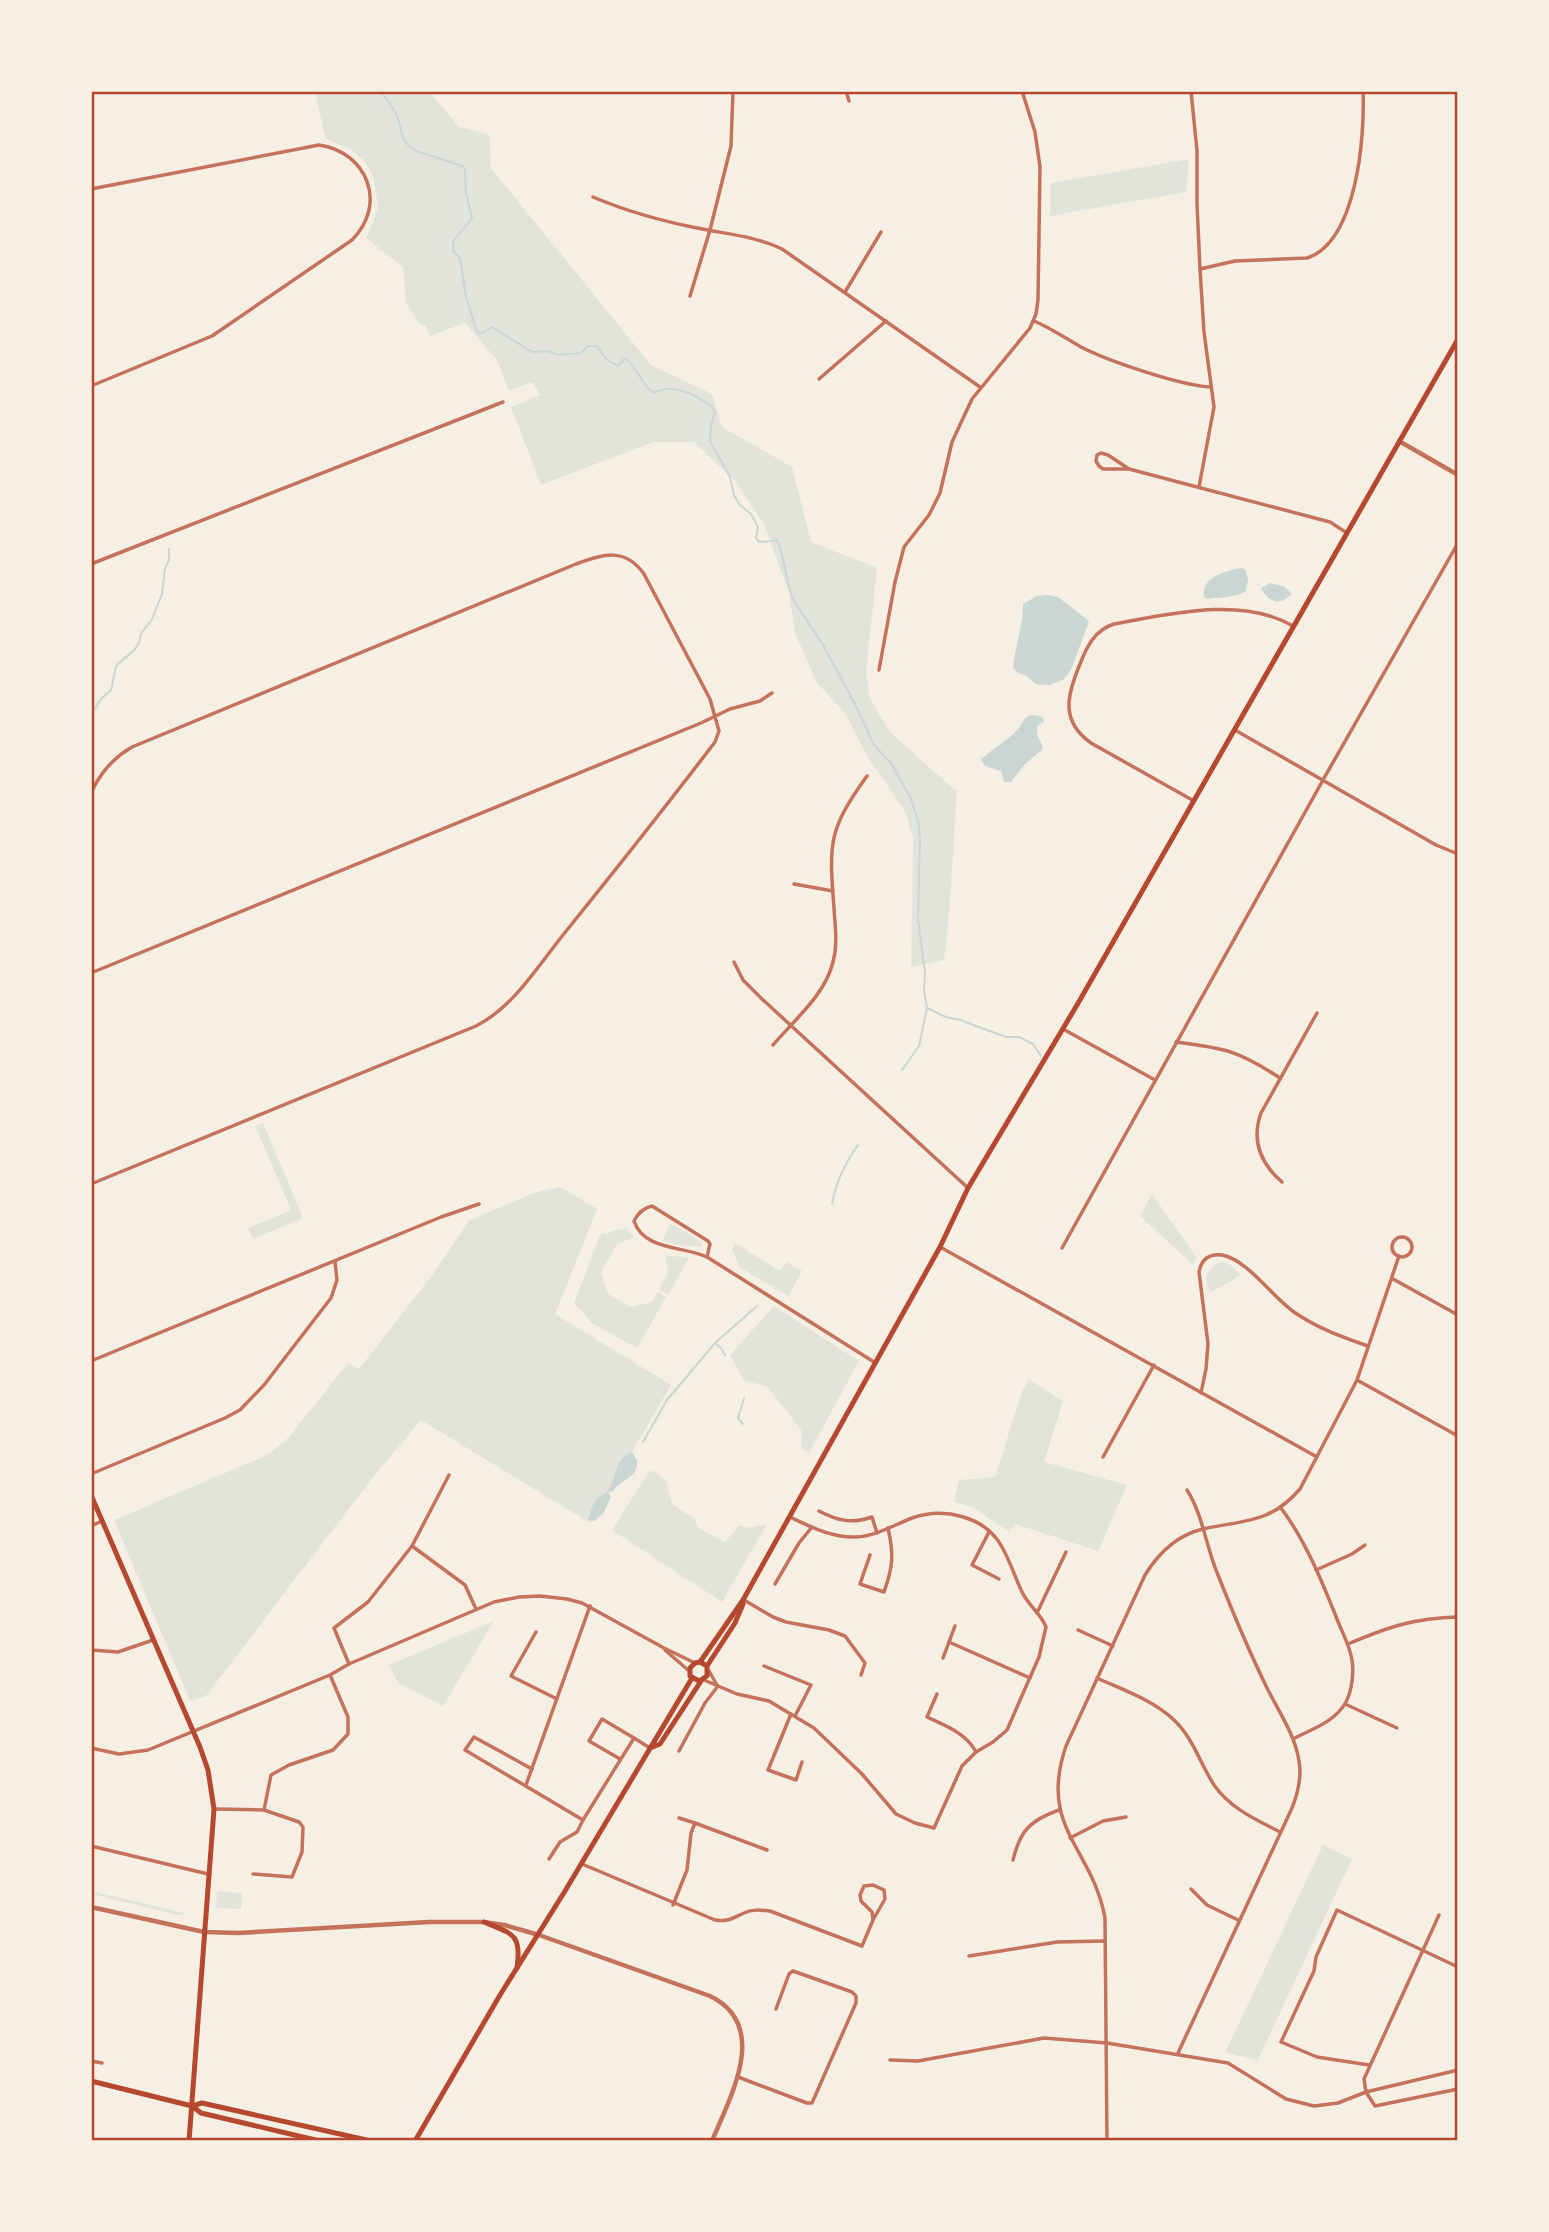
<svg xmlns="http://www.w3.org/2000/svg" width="1549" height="2232" viewBox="0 0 1549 2232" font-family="'IBM Plex Sans',sans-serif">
	<rect width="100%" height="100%" fill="#f6efe4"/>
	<g fill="#e2e4dc">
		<path d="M315,91H429L459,127L489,134L491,168L651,365L712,394L722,427L792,467L811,542L877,568L866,672L870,699L890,732L957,792C953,848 951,904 944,960L911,967L913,838L905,811L867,756L845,713L817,683L795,633L789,593L764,524L735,481L694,442H653L541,485L511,407L540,395L532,382L509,391L497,360L465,323L430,336L426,326L418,322L406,303L403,267L366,238L378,209L374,178L365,162L353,151L325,138Z"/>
		<path d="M1189,159L1186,192L1050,216L1051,183Z"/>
		<path d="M263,1123L303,1218L253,1239L248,1228L291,1210L255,1126Z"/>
		<path d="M560,1187L597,1209L555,1314L671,1385L590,1523L421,1420L370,1481L206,1696L190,1701L114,1520L268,1455L288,1438L348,1363L359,1369L433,1274L469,1221L533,1193Z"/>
		<path d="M1152,1194L1197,1258L1193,1265L1140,1216Z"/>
		<path d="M672,1224L702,1242V1247L677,1245L663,1241L669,1226Z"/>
		<path d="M627,1228L634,1238L618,1243L601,1272L608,1294L631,1307L652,1302L658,1292L666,1297L637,1348L592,1323L574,1303L600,1235L604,1233L607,1235L611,1231Z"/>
		<path d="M735,1243L780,1271L787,1262L802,1271L788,1296L739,1267L732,1249Z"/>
		<path d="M665,1255L689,1258L668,1295L659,1289L668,1273Z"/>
		<path d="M1222,1262L1231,1265L1241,1275L1210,1293C1204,1278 1205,1268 1222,1262Z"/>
		<path d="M774,1306L859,1361L809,1453L802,1448L801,1430L767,1386L744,1381L730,1355Z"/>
		<path d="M1029,1379L1063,1401L1044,1462L1127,1485L1098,1551L1015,1524L1009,1532L974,1508L954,1502L959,1480L995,1477L1022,1392Z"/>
		<path d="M650,1470L666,1480L672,1504L695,1519L698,1528L725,1542L739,1526L751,1528L767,1524L722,1602L612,1530Z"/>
		<path d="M494,1621L443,1706L398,1683L389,1665Z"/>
		<path d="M1323,1845L1352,1859L1258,2060L1225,2053Z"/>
		<path d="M91,1891L188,1914L178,1915L91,1894Z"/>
		<path d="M217,1891L242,1893L241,1909L216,1908Z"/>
	</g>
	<g fill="#c9d6d2">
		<path d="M1241,568L1245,569L1248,579L1246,591C1236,598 1219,597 1207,599L1204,597C1201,576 1225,572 1241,568Z"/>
		<path d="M1271,583L1285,587L1292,594C1279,606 1269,603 1261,588Z"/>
		<path d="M1048,595L1058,597L1089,621L1071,670L1063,680L1049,685L1036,684L1025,675L1018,673L1013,668C1015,644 1023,628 1023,604L1037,596Z"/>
		<path d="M1034,715L1043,717L1044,722L1038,725C1034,736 1042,740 1043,749L1024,765L1011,782H1004L1001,771L985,766L981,760C992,748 1007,742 1018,729C1024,722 1023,716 1034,715Z"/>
		<path d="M632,1452L637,1460C639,1479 621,1478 613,1491L608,1492L611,1497L603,1514L594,1521L588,1520C590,1514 592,1505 596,1500C600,1495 606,1494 609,1489C617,1475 615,1459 632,1452Z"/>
	</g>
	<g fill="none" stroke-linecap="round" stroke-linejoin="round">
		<g stroke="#c9d6d2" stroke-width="2">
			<path d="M381,91L397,115L403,138L407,144L416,151L463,166L465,170L466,193L472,218L453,242V251L460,258L466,297L477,332L482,333L492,327L532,352L548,351L559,355L581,353L588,346H597C602,354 608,364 619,365L625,358C638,367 640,383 653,393C674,383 696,394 713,408L715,412L711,425L710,441L730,477L734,495L740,505L751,514L758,527L756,538L758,541L763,542L777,540C786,560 785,584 795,603L823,645L854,702L874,745L891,763L911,799L919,824L920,839L918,919L925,973L924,991L927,1008L946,1017L960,1020L1006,1037H1019L1033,1044L1041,1056"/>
			<path d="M91,715L101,699L111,690L116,666L135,649L139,643L141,634L152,619L162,594L165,568L169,560V549"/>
			<path d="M902,1070L919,1046L927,1008"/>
			<path d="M832,1204C836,1181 845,1164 858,1145"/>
			<path d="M715,1343L721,1348L725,1355"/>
			<path d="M743,1424L738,1418L744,1398"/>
			<path d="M643,1442L667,1400L715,1343L757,1306"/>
		</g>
		<g stroke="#c5725c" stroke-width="3.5">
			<path d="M846,91L849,101"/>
			<path d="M1191,91L1197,151V204L1200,269L1204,332L1214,407L1199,487"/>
			<path d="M91,189L319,145C367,152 388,204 352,240L212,336L91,386"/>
			<path d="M593,197C626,211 662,221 697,228C726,234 755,236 782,249L980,387"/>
			<path d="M1200,269L1235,261L1307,258C1357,242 1365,136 1363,91"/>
			<path d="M845,292L881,232"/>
			<path d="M690,296L710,230L731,146L733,91"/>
			<path d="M1034,321C1051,328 1065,338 1081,347C1108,361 1182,386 1211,387"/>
			<path d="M819,379L886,321"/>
			<path d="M1129,469H1103L1099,466L1096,461L1097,455L1101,453L1108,455L1129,469L1330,522L1347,533"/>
			<path d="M91,564L503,402"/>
			<path d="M879,670L895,582L904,547L929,515L940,493L952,442L972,399L1030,328L1036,314L1038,300L1040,167L1035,132L1022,91"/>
			<path d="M1235,730L1436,845L1458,854"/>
			<path d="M91,793C100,773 113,758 132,747L576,564C603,554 625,547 644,574L710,699L719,731L715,742C667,805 617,868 567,930C539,964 515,1006 476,1026L91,1184"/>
			<path d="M1194,801L1091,743C1060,721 1067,695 1080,664C1087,646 1095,630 1114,624C1170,614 1242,596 1293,626"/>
			<path d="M794,884L833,891"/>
			<path d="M734,962L743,980L762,999L968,1188"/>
			<path d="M91,973L701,723L730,709L760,701L772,693"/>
			<path d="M1063,1029L1155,1080"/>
			<path d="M1176,1042C1225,1048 1239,1051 1280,1078"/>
			<path d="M773,1045C795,1019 825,995 833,962C838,944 835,926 834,908C829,843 828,830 867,776"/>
			<path d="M1282,1182C1260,1163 1251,1141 1261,1113L1317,1013"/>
			<circle cx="1402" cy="1247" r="10"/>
			<path d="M940,1247L1317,1457"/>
			<path d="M1062,1248L1323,780L1458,543"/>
			<path d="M707,1257L710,1244L708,1241L652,1206C643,1208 638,1213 634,1221C644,1251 684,1246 707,1257L874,1362"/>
			<path d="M1393,1279L1458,1315"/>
			<path d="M91,1361L441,1217L479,1204"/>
			<path d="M1357,1380L1458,1436"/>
			<path d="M1201,1393L1206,1369L1208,1344L1199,1272C1201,1260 1209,1253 1222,1255C1248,1260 1272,1297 1294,1312C1317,1328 1342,1337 1368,1346"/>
			<path d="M1103,1457L1154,1365"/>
			<path d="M91,1474L225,1418L240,1410L264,1385L331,1298L337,1280L335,1262"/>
			<path d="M1281,1508C1307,1543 1323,1584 1339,1624C1344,1636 1350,1647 1352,1660C1354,1673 1352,1690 1346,1702C1335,1722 1312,1729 1293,1739"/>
			<path d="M819,1511C838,1521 852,1524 872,1517L877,1533"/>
			<path d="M91,1526L102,1521"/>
			<path d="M989,1532L972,1565L999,1579"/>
			<path d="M412,1546L465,1585L476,1609"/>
			<path d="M870,1555L860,1584L884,1592C893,1567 894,1554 888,1528"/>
			<path d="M1316,1570L1352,1554L1365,1545"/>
			<path d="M775,1584L799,1543L812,1527"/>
			<path d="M744,1600L773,1617L786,1622L829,1630L845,1636L865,1663L861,1675"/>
			<path d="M1037,1613L1066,1552"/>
			<path d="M1078,1630L1113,1646"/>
			<path d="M536,1632L511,1676L557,1699"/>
			<path d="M949,1642L1030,1678"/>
			<path d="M1348,1644C1388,1627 1414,1618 1458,1617"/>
			<path d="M91,1650L118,1652L153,1640"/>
			<path d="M665,1650L688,1670"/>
			<path d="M943,1658L955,1626"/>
			<path d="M349,1664L334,1628L368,1602L412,1546L449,1475"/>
			<path d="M764,1666L811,1685L795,1716"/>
			<path d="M709,1671L717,1685"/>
			<path d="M1097,1678C1123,1690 1153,1700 1174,1720C1193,1738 1200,1763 1214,1785C1231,1809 1255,1819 1280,1832"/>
			<path d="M704,1680L737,1694L769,1701L814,1728L862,1774L896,1814L915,1823L934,1828L962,1766L976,1752L993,1742L1007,1730L1039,1657L1046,1627C1041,1614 1028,1605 1022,1592C1015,1577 1010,1561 1002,1547C985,1516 944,1507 912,1518C894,1525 876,1536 856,1537C832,1538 811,1527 790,1517"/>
			<path d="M937,1694L927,1717C946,1726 966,1733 976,1752"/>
			<path d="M1345,1704L1397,1728"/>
			<path d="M791,1714L768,1770L796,1780L802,1762"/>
			<path d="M91,1748L119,1754L148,1750L330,1675L349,1664L494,1602L519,1597L540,1596L567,1599L582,1603L664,1648L695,1663"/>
			<path d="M679,1751L705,1703L718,1686"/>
			<path d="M620,1759L589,1741L602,1719L634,1738"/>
			<path d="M532,1769L474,1737L465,1750L583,1820L634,1738L650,1748"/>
			<path d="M526,1785L590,1606"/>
			<path d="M215,1809L264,1810L299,1822L303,1827L302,1852L292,1877L253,1874"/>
			<path d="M264,1810L271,1775L289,1765L333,1750L348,1734V1717L330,1675"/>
			<path d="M679,1818L695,1823"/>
			<path d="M1070,1838L1103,1821L1126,1817"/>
			<path d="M91,1846L208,1874"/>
			<path d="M549,1859L560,1842L577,1832L583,1820"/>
			<path d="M1013,1860C1020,1830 1031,1820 1059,1810"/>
			<path d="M582,1864L715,1920C728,1922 733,1918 744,1913C752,1909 761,1910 770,1911L862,1946L873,1920L885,1899L884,1890L873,1885L864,1886L860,1895L861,1901L872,1912L873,1920"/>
			<path d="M1191,1889L1207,1905L1238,1920"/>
			<path d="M673,1905L687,1870L691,1833L695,1823L767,1850"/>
			<path d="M1439,1915L1364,2079L1366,2092L1375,2106L1458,2089"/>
			<path d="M969,1956L1057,1942L1105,1941"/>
			<path d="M1178,2053L1292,1808C1298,1793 1302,1778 1299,1761C1295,1735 1279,1712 1267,1688C1249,1651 1233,1613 1218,1575C1206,1547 1203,1515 1187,1490"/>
			<path d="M890,2060L918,2061L1044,2038L1107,2043L1228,2063L1286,2099L1314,2106L1338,2103L1366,2092L1458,2070"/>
			<path d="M91,2061L102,2063"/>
			<path d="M1369,2065L1317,2057L1281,2042L1314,1971L1316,1957L1337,1910L1458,1967"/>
			<path d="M738,2077L807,2103H812L856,2003V1996L852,1992L793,1971L789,1974L776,2009"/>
			<path d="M1107,2141L1105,1918C1092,1847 1038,1828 1066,1746L1145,1575C1158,1554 1177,1535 1203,1529C1243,1520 1270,1524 1300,1489L1357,1380L1399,1256"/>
		</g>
		<g stroke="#c5725c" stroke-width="4.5">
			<path d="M1399,441L1458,475"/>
			<path d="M91,1907L204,1932L238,1933L429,1922H484L504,1925L539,1935L710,1996C771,2026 730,2097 712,2141"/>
		</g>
		<g stroke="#b5482f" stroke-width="5">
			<path d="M700,1662L743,1600L940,1247L968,1188L1077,1005L1458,339"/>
			<path d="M707,1666L700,1662L695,1663L690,1668V1676L699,1681L707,1676V1666L735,1623L743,1604"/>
			<path d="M650,1748L660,1744L701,1681"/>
			<path d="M484,1922C512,1934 522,1933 517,1968"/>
			<path d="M415,2141L500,1995L565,1891L692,1678"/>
		</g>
		<g stroke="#b5482f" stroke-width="5">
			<path d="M91,1495L200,1747L208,1770L214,1809L189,2141"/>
			<path d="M91,2081L192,2106L201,2113L320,2141"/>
			<path d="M192,2106L202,2103L371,2141"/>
		</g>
	</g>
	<rect width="1549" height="2232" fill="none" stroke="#f6efe4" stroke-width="186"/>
	<rect x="93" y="93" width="1363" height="2046" fill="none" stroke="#b5482f" stroke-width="2.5"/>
</svg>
